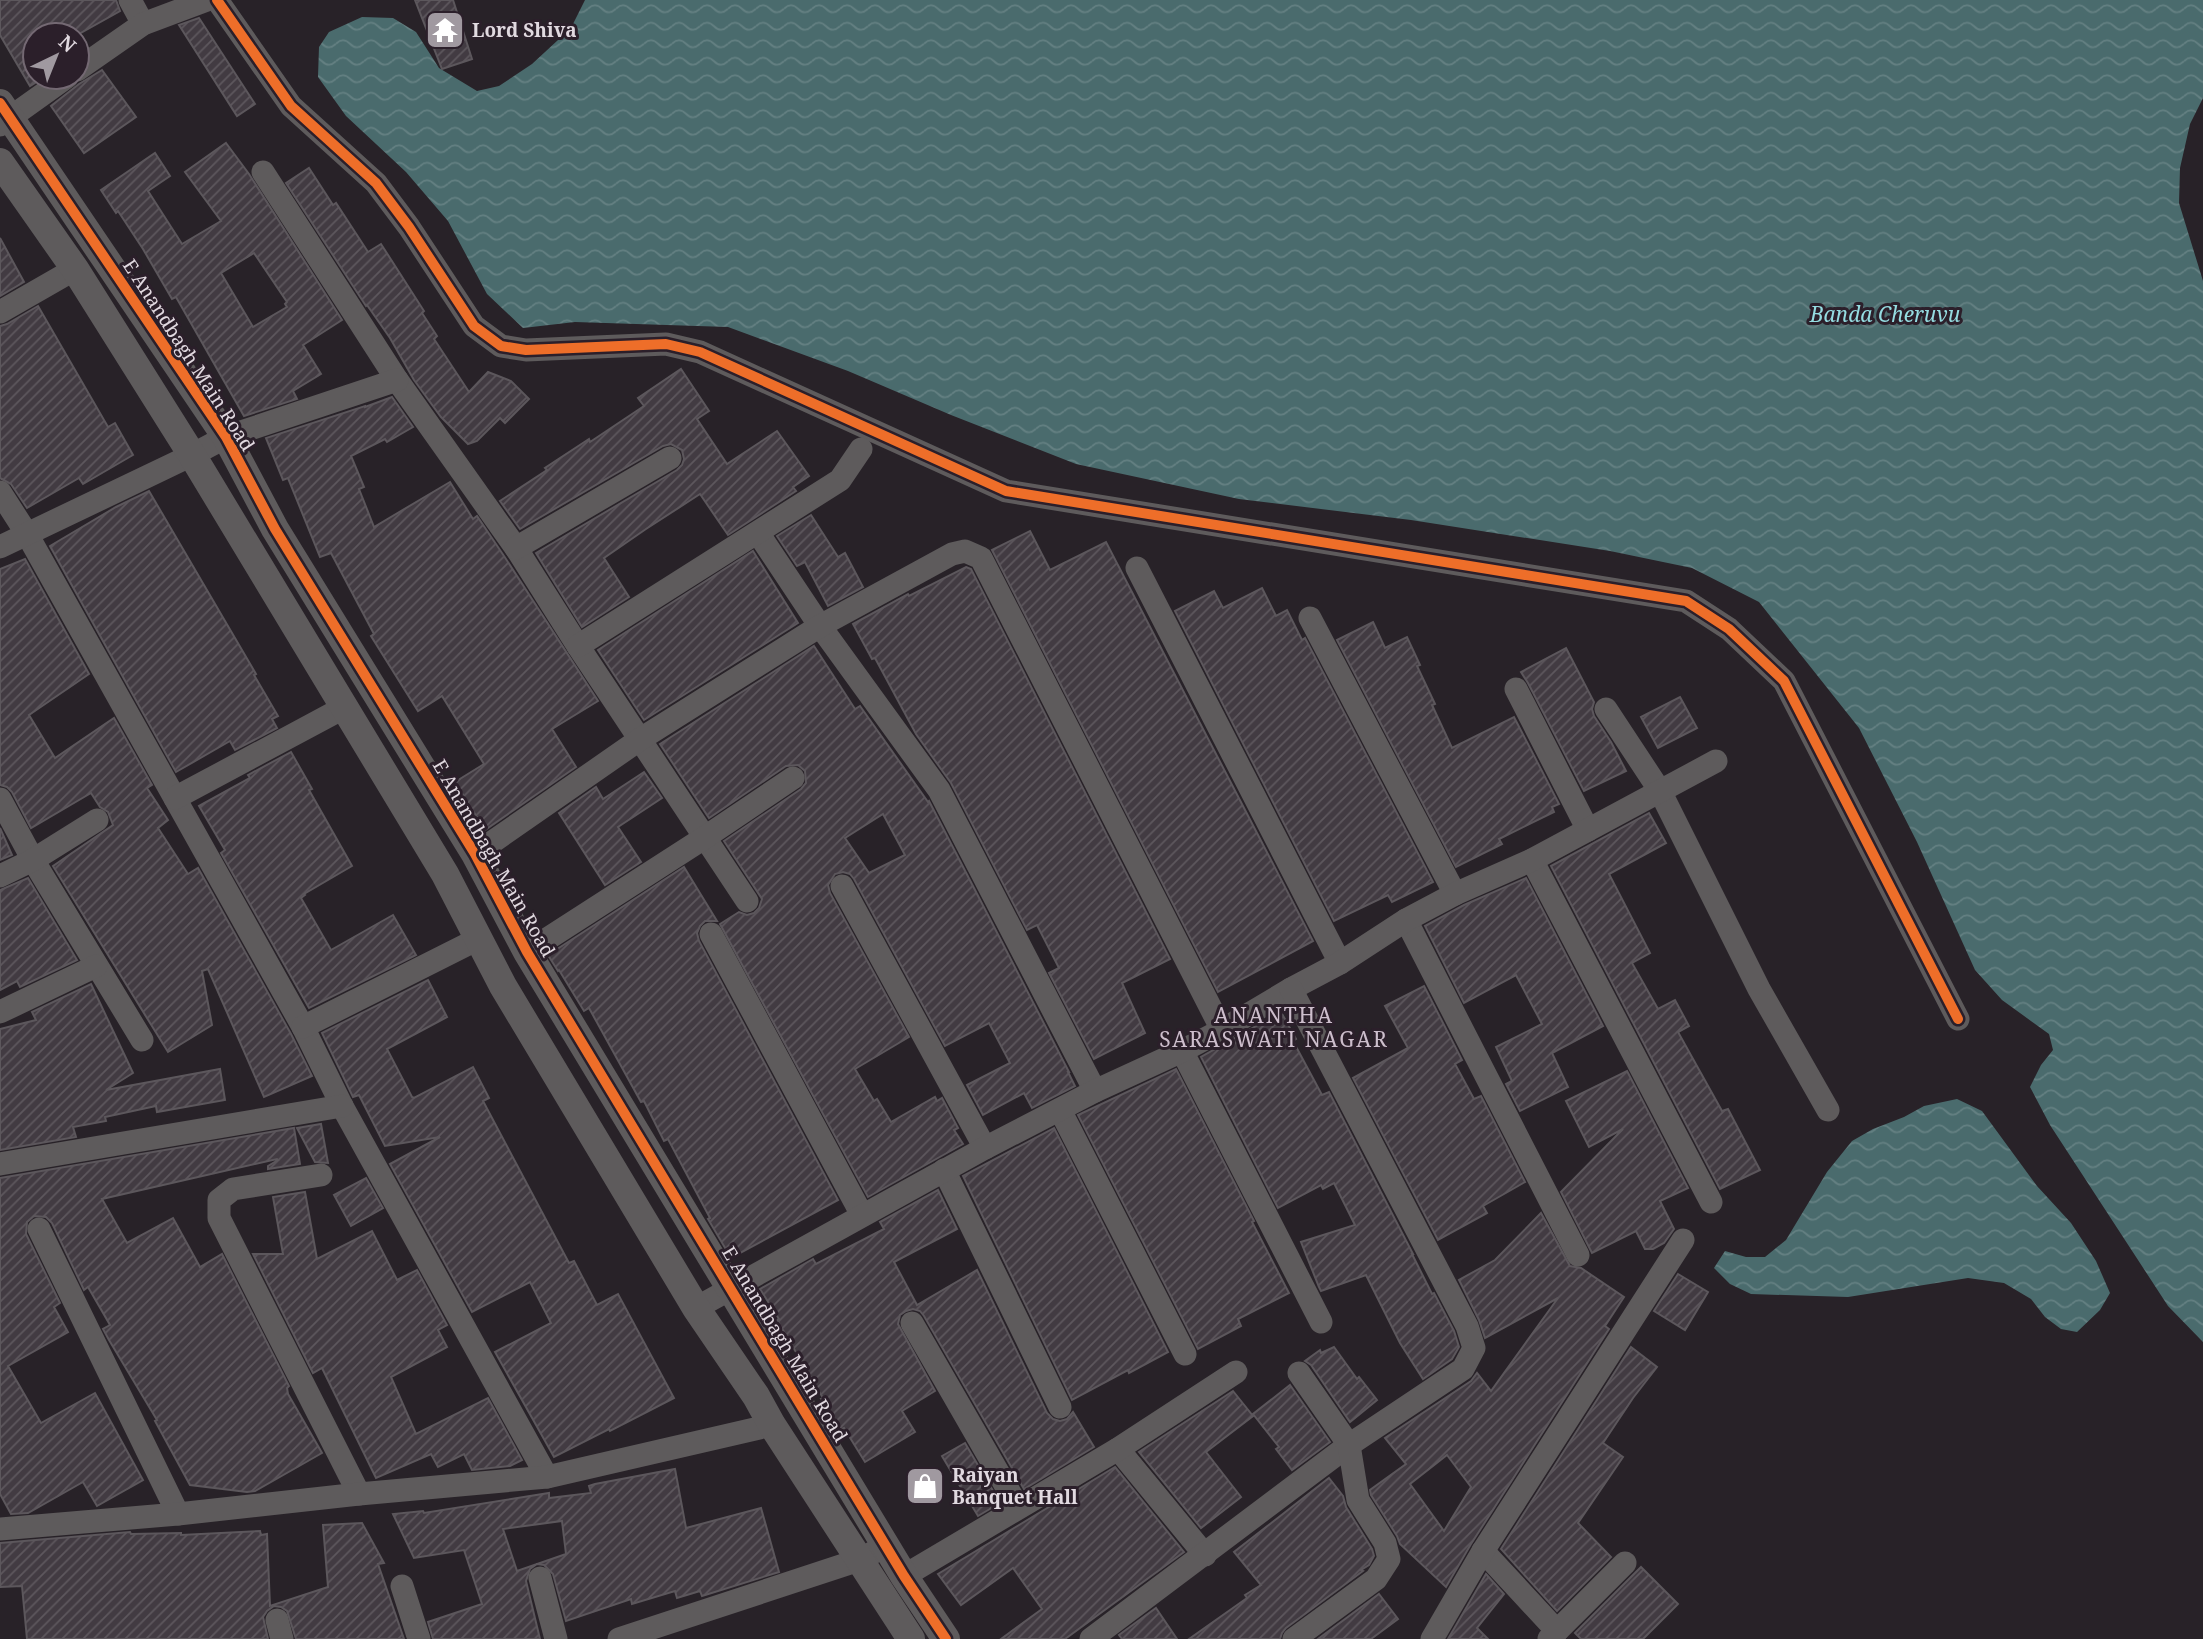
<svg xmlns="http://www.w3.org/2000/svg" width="2203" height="1639" viewBox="0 0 2203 1639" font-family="'Noto Serif',serif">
	<defs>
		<pattern id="water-waves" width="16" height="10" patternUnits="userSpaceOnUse" patternTransform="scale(1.75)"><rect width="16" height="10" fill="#4a6b6d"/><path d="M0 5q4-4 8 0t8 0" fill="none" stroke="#648082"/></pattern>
		<pattern id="building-hatch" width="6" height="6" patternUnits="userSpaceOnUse" patternTransform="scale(1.75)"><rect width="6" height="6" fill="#423b42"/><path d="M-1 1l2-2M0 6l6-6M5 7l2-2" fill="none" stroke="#5d575d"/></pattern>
	</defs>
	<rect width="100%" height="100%" fill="#282228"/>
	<g fill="url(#water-waves)">
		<path d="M585,0H2203V98L2190,124L2180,168L2179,203L2203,281V1342L2168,1306L2050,1125L2030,1087L2041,1065L2053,1050L2049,1034L2002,1000L1975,970L1917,842L1859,728L1759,602L1692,568L1610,551L1411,520L1239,499L1076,464L951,415L848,371L728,327L575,322L523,328L487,294L448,221L406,172L346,116L318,77L319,47L329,32L362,17L393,18L416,32L439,68L477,91L499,86L532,64L571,28Z"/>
		<path d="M1957,1099L1982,1111L2037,1186L2071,1223L2096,1261L2110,1293L2100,1310L2077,1332L2061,1329L2045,1317L2031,1299L2004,1283L1968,1278L1848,1297L1751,1294L1730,1284L1714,1268L1725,1251L1746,1257H1765L1786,1240L1827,1172L1852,1141L1873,1129L1904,1117L1924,1106Z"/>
	</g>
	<g fill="url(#building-hatch)" stroke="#5c575c" stroke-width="2" fill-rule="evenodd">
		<path d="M0,0H116L120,11L77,35H35V83L30,86L0,35Z"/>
		<path d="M415,0H453L472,59L442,69Z"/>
		<path d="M199,18L255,104L237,116L179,25Z"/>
		<path d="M102,70L136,117L84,153L51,106L79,84Z"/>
		<path d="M226,143L249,174L342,320L303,345L321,374L293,391L297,399L244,416L176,297L172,299L143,249L118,211L116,213L101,190L155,153L170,176L148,191L182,244L221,221L185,172ZM254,253L287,302L285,304L287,307L253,327L221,273Z"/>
		<path d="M309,168L333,205L336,203L368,252L381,244L424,311L422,313L437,336L434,339L469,392L488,372L511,381L529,399L505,423L500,418L477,441L468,444L441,417L414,380L390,338L367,305L366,306L286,183Z"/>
		<path d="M0,238L24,282L0,296Z"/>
		<path d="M38,306L108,427L115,423L133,455L83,484L79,478L27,508L11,484L0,478V326L7,324Z"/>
		<path d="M681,369L709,411L697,419L727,464L777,431L809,476L793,487L796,491L728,535L700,494L646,529L604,558L629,597L582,627L536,553L677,470L682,465L684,459L682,450L671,444L663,446L520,529L500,501L547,470L545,468L589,439L590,442L644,406L638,398Z"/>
		<path d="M392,397L413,427L387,442L385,439L351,456L364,487L359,489L374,527L450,482L473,519L477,516L504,556L598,701L552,729L576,767L485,830L455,782L484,764L442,696L418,711L371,636L374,634L331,553L320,557L288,478L283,480L266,438L365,406V407Z"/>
		<path d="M149,491L256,674L254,675L278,716L272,719L277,728L235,750L230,741L176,772L50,546L116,507Z"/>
		<path d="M811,515L838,557L845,553L863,587L828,606L805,562L797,566L777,536Z"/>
		<path d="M1030,531L1050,570L1106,542L1313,941L1218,992L992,550Z"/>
		<path d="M753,551L798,623L644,720L598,650Z"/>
		<path d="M25,559L89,674L29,715L55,758L114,718L152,785L147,788L168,820L158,828L188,874L198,868L291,1034L312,1076L264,1097L208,969L202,971L212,1025L168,1052L53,866L113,825L108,812L100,807L91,793L31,828L12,792L7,787L0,785V569Z"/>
		<path d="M966,567L971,569L1170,959L1122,983L1145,1033L1094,1059L1049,973L1059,968L1037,925L1027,930L951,783L916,734L875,658L872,659L853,624L908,594L909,596Z"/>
		<path d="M1262,588L1276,616L1287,610L1302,640L1305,638L1433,882L1392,902L1388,895L1334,921L1175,611L1214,591L1223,608Z"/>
		<path d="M1373,622L1385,648L1407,637L1420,665L1417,666L1435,704L1432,705L1452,748L1514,717L1559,804L1552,807L1554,812L1499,839L1502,844L1456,867L1337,640Z"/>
		<path d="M814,646L855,709L860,706L928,802L929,801L1069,1072H1068L1075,1086L1032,1108L1024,1093L983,1115L967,1085L1010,1063L989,1023L945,1046L854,879L850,874L843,872L835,874L828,885L830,893L909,1037L855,1069L874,1101L877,1099L891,1122L935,1097L937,1101L942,1098L958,1128L954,1130L963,1144L868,1197L720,924L739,912L747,915L754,913L759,908L762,899L724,841L801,789L806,783L805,771L798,765L786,766L709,818L660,744ZM883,814L905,855L869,873L845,838Z"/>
		<path d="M1566,648L1594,702L1592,709L1594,716L1611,742L1626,771L1584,791L1528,683L1521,672Z"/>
		<path d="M1680,697L1697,728L1658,748L1641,717Z"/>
		<path d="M291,752L312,789L309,790L352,866L304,894L305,895L301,898L331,950L393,915L416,955L309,1008L221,853L225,850L199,806L250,778L248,775Z"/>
		<path d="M644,772L662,798L618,827L641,862L605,885L559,813L596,787L603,799Z"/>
		<path d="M1649,813L1666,843L1609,874L1650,953L1632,963L1658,1009L1675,1000L1689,1026L1678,1032L1722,1111L1728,1109L1760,1170L1720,1189L1551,866Z"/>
		<path d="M0,828L12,855L0,860Z"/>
		<path d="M684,867L717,921H705L700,926L697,933L699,941L838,1200L731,1258L708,1219L710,1218L668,1139L664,1141L644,1101L641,1102L589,1008L584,1011L559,970L558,971L548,955Z"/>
		<path d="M28,878L77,960L20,987L17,981L0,990V890Z"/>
		<path d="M1526,878L1603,1026L1552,1053L1568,1087L1520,1111L1506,1084L1512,1081L1496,1047L1542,1024L1516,975L1464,1003L1425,926L1464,905Z"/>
		<path d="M428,980L447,1017L387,1049L412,1097L414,1098L473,1067L489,1098L483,1101L569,1263L574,1261L597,1305L618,1294L674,1398L610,1431L609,1429L554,1457L495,1352L551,1323L530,1282L472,1312L390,1164L440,1137L385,1146L359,1095L353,1097L322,1033Z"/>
		<path d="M91,984L133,1073L106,1090L220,1069L225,1100L157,1112L156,1106L105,1117L106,1121L73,1127L76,1137L0,1150V1029L36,1020L32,1012Z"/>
		<path d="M1424,986L1462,1060L1455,1064L1474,1099L1481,1096L1525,1182L1483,1206L1487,1213L1438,1240L1353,1078L1408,1048L1385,1006Z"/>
		<path d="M1281,1012L1296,1039L1293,1041L1322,1095L1329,1092L1413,1254H1412L1432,1294L1434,1293L1454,1331L1459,1347L1452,1359L1423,1379L1400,1343L1366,1275L1321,1291L1319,1287L1301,1242L1355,1225L1334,1183L1323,1189L1321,1185L1278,1208L1201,1057Z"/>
		<path d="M1176,1069L1254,1221L1252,1222L1289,1293L1238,1319L1241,1326L1198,1349L1078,1115Z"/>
		<path d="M1627,1071L1688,1188L1660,1201L1674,1229L1664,1243L1653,1249H1645L1636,1231L1592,1253L1561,1192L1623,1129L1589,1147L1566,1101Z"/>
		<path d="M321,1124L328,1163L315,1162L297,1128Z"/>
		<path d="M294,1128L300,1164L268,1169V1166L278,1160L277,1159L102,1199L127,1243L173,1218L200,1267L222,1254L289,1386L287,1388L288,1394L322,1453L255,1491L247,1492L190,1485L155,1421L157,1420L109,1340L103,1329L110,1325L88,1287L84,1290L52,1223L46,1217L34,1216L27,1222L26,1234L60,1303L54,1307L68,1332L8,1366L41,1423L95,1393L143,1480L97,1506L83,1482L28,1513L11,1514L0,1494V1178Z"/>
		<path d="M1054,1128L1168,1352L1129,1373L1128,1370L1072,1400L963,1176Z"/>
		<path d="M366,1178L383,1208L351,1226L334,1195Z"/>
		<path d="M938,1190L957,1229L894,1262L917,1305L977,1270L1047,1413L1053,1419L1060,1421L1067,1419L1073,1412L1094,1447L1024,1489L924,1316L920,1311L913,1309L906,1311L900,1315L898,1324L935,1391L902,1411L915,1432L865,1462L844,1428L840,1430L821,1399L823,1398L777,1320L779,1319L760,1289L813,1259L816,1264L884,1229L880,1222Z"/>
		<path d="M305,1192L317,1259L372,1231L397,1280L417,1270L447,1325L438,1330L447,1347L391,1377L416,1434L488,1398L522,1460L510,1466L472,1470L464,1454L438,1467L431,1454L376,1478L322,1368L313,1373L253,1254H283L273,1197Z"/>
		<path d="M1541,1213L1570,1266L1581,1268L1624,1297L1605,1326L1609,1329L1471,1544L1446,1587L1400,1544L1397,1536L1371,1495L1370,1490L1406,1464L1385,1438L1471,1381L1477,1373L1491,1391L1558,1298L1485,1338L1479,1320L1459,1280L1495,1260ZM1447,1455L1471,1487L1444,1531L1410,1484Z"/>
		<path d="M1678,1274L1708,1292L1685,1330L1654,1311Z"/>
		<path d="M1334,1347L1357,1379L1359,1377L1377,1400L1350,1422L1311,1365L1305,1361L1320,1350L1321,1353Z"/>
		<path d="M1631,1347L1657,1367L1633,1398L1603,1443L1623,1457L1578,1523L1611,1557L1557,1611L1501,1549Z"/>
		<path d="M1290,1385L1330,1442L1292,1470L1276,1449L1279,1447L1253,1414Z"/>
		<path d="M1233,1391L1253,1416L1206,1452L1241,1497L1201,1528L1139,1452Z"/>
		<path d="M965,1443L1000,1503L978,1516L942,1456Z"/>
		<path d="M1115,1467L1184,1552L1065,1639H1001L1042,1609L1013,1568L961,1605L938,1574Z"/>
		<path d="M675,1469L686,1528L761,1508L779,1572L702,1596L700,1591L677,1598L675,1591L632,1604L631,1599L566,1621L553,1574L544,1565L537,1564L530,1569L526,1581L540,1639H433L428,1622L482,1604L464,1550L414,1558L393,1514L423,1511L424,1513L549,1493V1498L591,1493L589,1486L595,1484ZM562,1521L566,1554L517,1571L503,1529Z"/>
		<path d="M1329,1478L1343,1496L1346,1507L1372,1549L1374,1556L1369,1565L1361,1570L1363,1571L1286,1628L1282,1633L1280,1639H1189L1247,1598L1245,1595L1261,1585L1234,1552Z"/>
		<path d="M362,1523L384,1563L378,1564L404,1639H296L287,1611L281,1607L274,1606L267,1611L263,1617L268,1639H27L22,1586L0,1587V1543L130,1532L131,1534L181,1533V1535L260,1531L261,1535L267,1534L270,1606L328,1587L323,1525Z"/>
		<path d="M1641,1567L1678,1604L1643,1639H1581L1575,1633Z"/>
		<path d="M1486,1574L1504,1594L1477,1628L1488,1639H1448Z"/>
		<path d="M1379,1594L1398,1619L1371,1639H1318Z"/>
		<path d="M1156,1608L1177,1639H1122L1119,1635Z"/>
	</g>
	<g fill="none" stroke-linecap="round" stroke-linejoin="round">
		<g stroke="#5e5b5c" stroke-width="23">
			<path d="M130,0L143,24"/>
			<path d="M217,0L291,106L376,183L409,227L474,326L501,346L526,350L666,344L700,352L1006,491L1686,601L1729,629L1784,681L1958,1019"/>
			<path d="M77,70L143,24L207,0"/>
			<path d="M0,125L67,77"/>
			<path d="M263,172L397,380L516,548L578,646L747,901"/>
			<path d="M0,312L75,269"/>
			<path d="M0,492L27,534L303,1027L342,1106L547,1477"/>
			<path d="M758,533L820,626L939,790L1095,1091"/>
			<path d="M0,547L192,455L226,437L397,380"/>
			<path d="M516,548L670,458"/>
			<path d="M1137,568L1340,963"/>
			<path d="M1310,618L1455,894"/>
			<path d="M578,646L840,480L861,449"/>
			<path d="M1516,689L1588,830"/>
			<path d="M1606,709L1660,791L1759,989L1828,1110"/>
			<path d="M175,798L345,707"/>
			<path d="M0,799L33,860L142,1040"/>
			<path d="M475,854L639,740L820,626L952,554L965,551L981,558L1222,1030"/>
			<path d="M1532,860L1711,1202"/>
			<path d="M0,876L33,860L97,820"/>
			<path d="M842,886L985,1148"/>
			<path d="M1406,920L1578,1255"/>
			<path d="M711,934L862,1215"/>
			<path d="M527,952L704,838L793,778"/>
			<path d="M0,1012L96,966"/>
			<path d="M303,1027L478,939"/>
			<path d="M1182,1051L1321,1322"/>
			<path d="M1060,1110L1185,1354"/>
			<path d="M0,1164L342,1106"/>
			<path d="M944,1170L1060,1407"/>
			<path d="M321,1175L233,1189L219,1200V1218L359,1494"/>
			<path d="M39,1229L178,1514"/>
			<path d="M696,1308L985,1148L1095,1091L1182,1051L1222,1030L1291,989L1340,963L1406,920L1455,894L1532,860L1716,761"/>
			<path d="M912,1323L1018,1507"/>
			<path d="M1118,1449L1205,1555"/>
			<path d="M0,1529L178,1514L359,1494L547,1477L772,1425"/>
			<path d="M1483,1551L1557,1631"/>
			<path d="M904,1576L1118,1449L1236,1372"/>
			<path d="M540,1578L556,1639"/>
			<path d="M402,1586L419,1639"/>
			<path d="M277,1620L282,1639"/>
			<path d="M619,1639L859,1560L874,1552"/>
			<path d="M1091,1639L1349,1445L1463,1369L1474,1348L1467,1326L1291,989"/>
			<path d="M1294,1639L1376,1579L1389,1559L1385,1543L1358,1500L1349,1445L1299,1373"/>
			<path d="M1432,1639L1483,1551L1683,1240"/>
			<path d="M1549,1639L1625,1563"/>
		</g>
		<g stroke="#5e5b5c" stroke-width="28">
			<path d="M0,103L226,437L275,529L475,854L527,952L904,1576L946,1639"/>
			<path d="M0,162L75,269L192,455L445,874L503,986L696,1308L756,1396L772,1425L911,1639"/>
		</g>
		<g stroke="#2b1f2a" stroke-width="15">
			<g id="cycleway">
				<path d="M217,0L291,106L376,183L409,227L474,326L501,346L526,350L666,344L700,352L1006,491L1686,601L1729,629L1784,681L1958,1019"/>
				<path d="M0,103L226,437L275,529L475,854L527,952L904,1576L946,1639"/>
			</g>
		</g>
		<use href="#cycleway" stroke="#ee6e29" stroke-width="10"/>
	</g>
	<defs>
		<g id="temple-square" transform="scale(2.0125)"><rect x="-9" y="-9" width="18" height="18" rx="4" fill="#a099a0" stroke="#2b1f2a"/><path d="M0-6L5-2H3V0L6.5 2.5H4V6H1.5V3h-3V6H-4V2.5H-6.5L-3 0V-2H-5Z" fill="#fff"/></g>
		<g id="shop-square" transform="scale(2.0125)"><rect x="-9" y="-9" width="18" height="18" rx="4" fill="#a099a0" stroke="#2b1f2a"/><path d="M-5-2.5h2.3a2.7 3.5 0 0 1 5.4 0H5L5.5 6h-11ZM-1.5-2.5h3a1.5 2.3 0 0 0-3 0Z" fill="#fff"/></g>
	</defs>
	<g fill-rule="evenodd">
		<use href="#temple-square" x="445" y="30"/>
		<use href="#shop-square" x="925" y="1486"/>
	</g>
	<g text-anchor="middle" stroke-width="6" stroke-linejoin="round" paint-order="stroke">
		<g font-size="19" font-weight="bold" fill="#e1d9e0" stroke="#2b1f2a" text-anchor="start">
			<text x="472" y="37">Lord Shiva</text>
			<text x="952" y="1482">Raiyan<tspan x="952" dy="22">Banquet Hall</tspan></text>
		</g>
		<g font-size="19" fill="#e1d9e0" stroke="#2b1f2a">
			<text transform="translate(189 355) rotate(57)" y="7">E Anandbagh Main Road</text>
			<text transform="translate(494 858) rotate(60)" y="7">E Anandbagh Main Road</text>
			<text transform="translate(785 1344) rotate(59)" y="7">E Anandbagh Main Road</text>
		</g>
		<g font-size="21" font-style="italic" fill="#95dce1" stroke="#2b1f2a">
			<text x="1885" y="322">Banda Cheruvu</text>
		</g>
		<g font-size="21" letter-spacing="2" fill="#cdbecc" stroke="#2b1f2a">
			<text x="1274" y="1023">ANANTHA<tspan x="1274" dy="24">SARASWATI NAGAR</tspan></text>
		</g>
	</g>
	<g transform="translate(56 56) rotate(43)"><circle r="33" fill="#2b1f2a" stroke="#746973" stroke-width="2"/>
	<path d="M0-5L12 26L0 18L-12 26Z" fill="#a099a0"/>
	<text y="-10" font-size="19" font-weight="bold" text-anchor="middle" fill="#e1d9e0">N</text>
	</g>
</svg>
